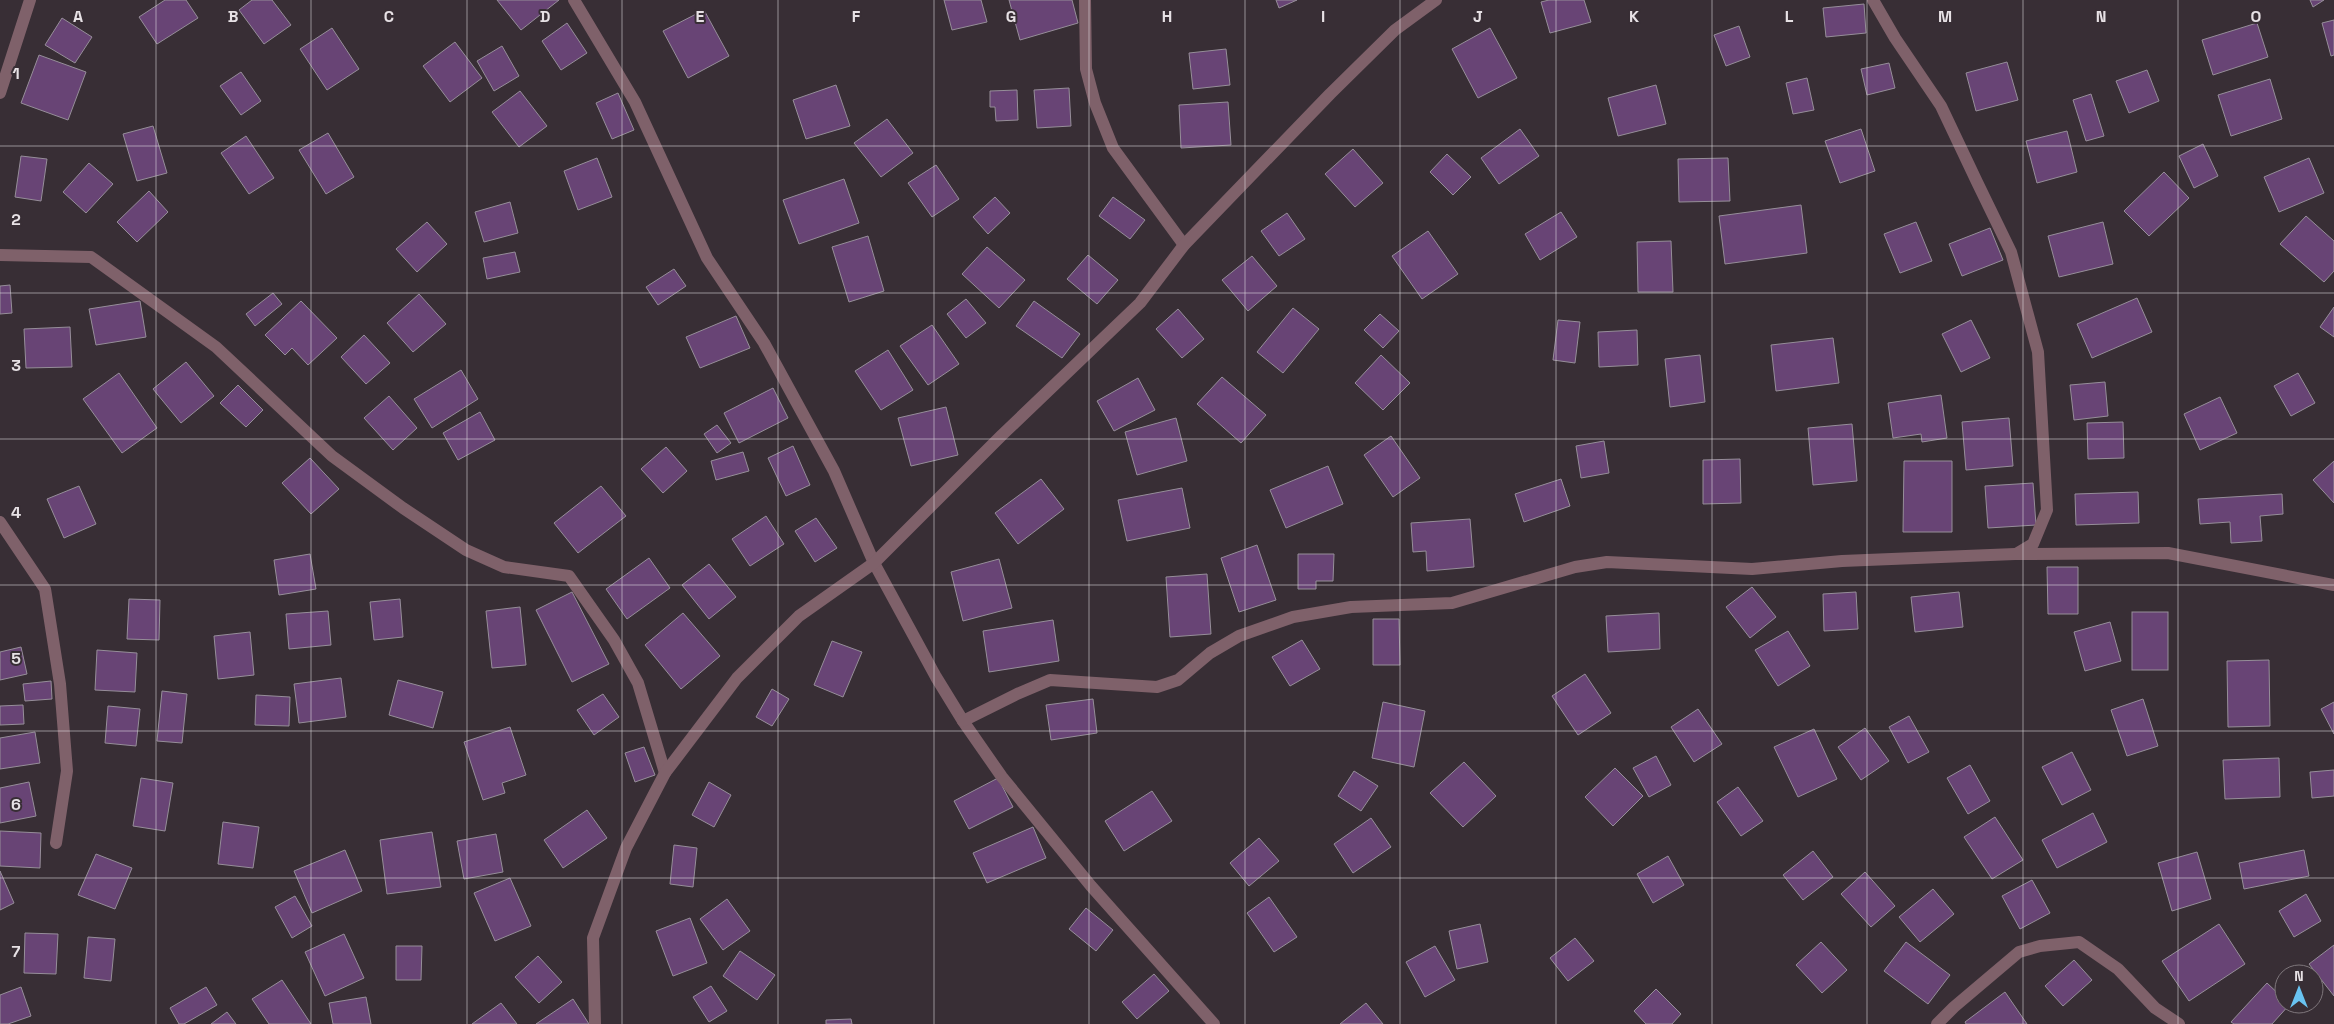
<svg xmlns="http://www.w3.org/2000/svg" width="2334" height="1024" viewBox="0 0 2334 1024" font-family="'Space Grotesk',sans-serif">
	<rect width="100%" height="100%" fill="#382e35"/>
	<g fill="#684475" stroke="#968e99">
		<path d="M165,0H186L198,18L157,44L139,17Z"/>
		<path d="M252,0H272L291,25L264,44L239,10Z"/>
		<path d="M497,0H559L521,30Z"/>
		<path d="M944,0H981L987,22L952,30Z"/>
		<path d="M1009,0H1072L1078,23L1020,40Z"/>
		<path d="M1276,0H1297L1279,8Z"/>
		<path d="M1549,0H1584L1591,22L1550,33L1541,2Z"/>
		<path d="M2310,0H2324L2313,7Z"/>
		<path d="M1864,4L1866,33L1826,37L1823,8Z"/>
		<path d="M704,10L729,56L688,78L663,31Z"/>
		<path d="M62,18L92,37L75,63L45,45Z"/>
		<path d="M2334,20V55L2331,56L2322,23Z"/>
		<path d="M567,23L587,53L561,70L542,41Z"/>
		<path d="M2257,23L2268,57L2213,75L2202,40Z"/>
		<path d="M1739,26L1750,57L1726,66L1714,35Z"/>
		<path d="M332,28L359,69L327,90L300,49Z"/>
		<path d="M1490,28L1517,78L1478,98L1452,49Z"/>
		<path d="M455,42L482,78L450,102L423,66Z"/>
		<path d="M502,46L519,76L494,91L477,61Z"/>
		<path d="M1226,49L1230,85L1193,89L1189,53Z"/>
		<path d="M39,55L86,72L68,120L21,103Z"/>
		<path d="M2007,62L2018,100L1976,111L1966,73Z"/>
		<path d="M1889,63L1895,88L1867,95L1861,69Z"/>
		<path d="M2147,70L2159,101L2129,113L2116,81Z"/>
		<path d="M241,72L261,101L241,115L220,86Z"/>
		<path d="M1807,78L1814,110L1793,114L1786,83Z"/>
		<path d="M2270,79L2282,119L2231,136L2218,95Z"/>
		<path d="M836,85L850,126L806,139L793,100Z"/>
		<path d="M1656,85L1666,124L1618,136L1608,98Z"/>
		<path d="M1069,88L1071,126L1037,128L1034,90Z"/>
		<path d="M1017,90L1018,120L996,121L995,107H990V91Z"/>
		<path d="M520,91L547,126L519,147L492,112Z"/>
		<path d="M618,93L634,130L612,139L596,103Z"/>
		<path d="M2091,94L2104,136L2086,141L2073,100Z"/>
		<path d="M1228,102L1231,145L1181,148L1179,105Z"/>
		<path d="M887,119L913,153L881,177L854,143Z"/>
		<path d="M153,126L167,173L137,181L123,134Z"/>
		<path d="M1520,129L1539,156L1499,184L1481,158Z"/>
		<path d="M1861,129L1875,171L1840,183L1825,141Z"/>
		<path d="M2067,131L2077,172L2037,183L2026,141Z"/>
		<path d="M328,133L354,177L326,194L299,150Z"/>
		<path d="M246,136L274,178L249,194L221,153Z"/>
		<path d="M2203,144L2218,176L2194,188L2179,156Z"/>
		<path d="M1353,149L1383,183L1355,207L1325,174Z"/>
		<path d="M1447,154L1471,177L1453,195L1430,172Z"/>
		<path d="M21,156L47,159L41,201L15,197Z"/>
		<path d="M597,158L612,197L578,210L564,171Z"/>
		<path d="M1728,158L1730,201L1679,202L1678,159Z"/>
		<path d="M2309,158L2324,193L2279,212L2264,177Z"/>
		<path d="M89,163L113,184L86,213L63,192Z"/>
		<path d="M936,165L959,199L932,217L908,183Z"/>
		<path d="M2164,172L2189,198L2149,236L2124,211Z"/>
		<path d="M844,179L859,223L799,244L783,200Z"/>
		<path d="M149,191L168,212L137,242L117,222Z"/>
		<path d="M995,197L1010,213L988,234L973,217Z"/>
		<path d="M1113,197L1145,220L1130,239L1099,216Z"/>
		<path d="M510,202L518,233L484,242L475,212Z"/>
		<path d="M1801,205L1807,253L1725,264L1719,216Z"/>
		<path d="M1561,212L1577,237L1540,260L1525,234Z"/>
		<path d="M1287,213L1305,239L1279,256L1261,231Z"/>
		<path d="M2306,216L2334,241V271L2324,282L2280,244Z"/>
		<path d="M427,222L447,244L417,272L396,249Z"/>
		<path d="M1916,222L1932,261L1900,273L1884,234Z"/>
		<path d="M2103,222L2113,264L2059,277L2048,236Z"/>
		<path d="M1990,228L2003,260L1962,276L1949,244Z"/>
		<path d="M1428,231L1458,274L1422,299L1392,256Z"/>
		<path d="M868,236L884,291L849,302L832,247Z"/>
		<path d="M1671,241L1673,292H1638L1637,242Z"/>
		<path d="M987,247L1025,280L999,308L962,274Z"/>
		<path d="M515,252L520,272L487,279L483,258Z"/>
		<path d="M1088,255L1118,280L1097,304L1067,279Z"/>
		<path d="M1252,256L1277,286L1248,311L1222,280Z"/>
		<path d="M674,269L686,286L658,305L646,287Z"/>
		<path d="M10,285L12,313L0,314V286Z"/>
		<path d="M273,293L282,304L255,326L246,314Z"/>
		<path d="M419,294L446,324L413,352L387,323Z"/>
		<path d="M2137,298L2152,332L2092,358L2077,324Z"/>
		<path d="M966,299L986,323L966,338L947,314Z"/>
		<path d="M140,301L146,337L96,345L89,309Z"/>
		<path d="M301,301L337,338L308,365L292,348L285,355L265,335Z"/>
		<path d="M1034,301L1080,334L1062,358L1016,326Z"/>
		<path d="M2334,307V337L2320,327Z"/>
		<path d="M1293,308L1319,329L1283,373L1257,352Z"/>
		<path d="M1178,309L1204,339L1182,358L1156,329Z"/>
		<path d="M1380,314L1399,331L1383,348L1364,330Z"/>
		<path d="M736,316L750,348L700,368L686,337Z"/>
		<path d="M1558,320L1580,322L1575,363L1553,360Z"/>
		<path d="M1971,320L1990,358L1961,372L1942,334Z"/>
		<path d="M932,325L959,364L928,385L900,346Z"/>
		<path d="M70,327L72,367L26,368L24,329Z"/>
		<path d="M1637,330L1638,365L1599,367L1598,332Z"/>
		<path d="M364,335L390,363L366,384L341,357Z"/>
		<path d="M1833,338L1839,383L1776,391L1771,345Z"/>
		<path d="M888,350L913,390L881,410L855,371Z"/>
		<path d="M1381,355L1410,383L1383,410L1355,383Z"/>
		<path d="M1700,355L1705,402L1670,407L1665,359Z"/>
		<path d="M186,362L214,396L181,423L153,389Z"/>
		<path d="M461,370L478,399L432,428L414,399Z"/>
		<path d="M119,373L157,428L122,453L83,399Z"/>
		<path d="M2298,373L2315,403L2291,416L2274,386Z"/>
		<path d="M1222,377L1266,415L1241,443L1197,404Z"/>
		<path d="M1138,378L1155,410L1114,431L1097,401Z"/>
		<path d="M2105,382L2108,416L2074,420L2070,385Z"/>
		<path d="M238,385L263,410L246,427L220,403Z"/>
		<path d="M773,388L788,418L739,443L724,413Z"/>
		<path d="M1941,395L1947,438L1922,442L1921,434L1893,438L1888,403Z"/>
		<path d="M389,396L417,428L393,450L364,418Z"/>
		<path d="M2220,397L2237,433L2200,450L2184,414Z"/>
		<path d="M946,407L958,455L911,466L898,418Z"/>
		<path d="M480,412L495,440L458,460L443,433Z"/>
		<path d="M1176,418L1187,461L1137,475L1125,432Z"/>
		<path d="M2009,418L2013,466L1966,470L1962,422Z"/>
		<path d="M2123,422L2124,458L2088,459L2087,423Z"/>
		<path d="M1852,424L1857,481L1813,485L1808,428Z"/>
		<path d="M717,425L731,443L717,453L704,434Z"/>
		<path d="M1391,436L1420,478L1393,497L1364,455Z"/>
		<path d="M1604,441L1609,473L1581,478L1576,446Z"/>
		<path d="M793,446L810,485L786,496L768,458Z"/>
		<path d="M666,447L687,471L663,493L641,469Z"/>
		<path d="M743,452L749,471L716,480L711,461Z"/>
		<path d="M310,458L339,489L311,514L282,483Z"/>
		<path d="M1740,459L1741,503L1703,504V460Z"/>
		<path d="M1904,461H1952V532H1903Z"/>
		<path d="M2334,461V503L2313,480Z"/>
		<path d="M1328,466L1343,504L1286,528L1270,490Z"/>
		<path d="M1041,479L1064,509L1018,544L995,513Z"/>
		<path d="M1561,479L1570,506L1524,522L1515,494Z"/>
		<path d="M2033,483L2036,525L1988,528L1985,486Z"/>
		<path d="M79,486L96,524L64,538L47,499Z"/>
		<path d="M601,486L626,516L578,553L554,523Z"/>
		<path d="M1182,488L1190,528L1127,541L1118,500Z"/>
		<path d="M2138,492L2139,523L2076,525L2075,494Z"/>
		<path d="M2282,494L2283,514L2260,516L2262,541L2231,543L2230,522L2200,524L2198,499Z"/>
		<path d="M766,516L784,544L750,566L732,539Z"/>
		<path d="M816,518L837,548L815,562L795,531Z"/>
		<path d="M1470,519L1474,567L1427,571L1426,551L1413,552L1411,523Z"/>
		<path d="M1257,545L1276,600L1239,612L1221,558Z"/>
		<path d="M310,554L316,589L279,595L274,560Z"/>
		<path d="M1298,554H1334L1333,581H1316V589H1298Z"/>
		<path d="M649,558L670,588L627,619L606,589Z"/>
		<path d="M999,559L1012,608L963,621L951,572Z"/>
		<path d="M709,564L736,597L709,619L682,585Z"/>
		<path d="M2047,567H2078V614H2048Z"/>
		<path d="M1207,574L1211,634L1170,637L1166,577Z"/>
		<path d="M1752,587L1776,617L1750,638L1726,607Z"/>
		<path d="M572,592L609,664L572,682L536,610Z"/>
		<path d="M1856,592L1858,629L1824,631L1823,594Z"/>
		<path d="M1959,592L1963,627L1915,632L1911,597Z"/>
		<path d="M129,599L160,600L159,640L127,639Z"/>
		<path d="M400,599L403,637L374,640L370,602Z"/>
		<path d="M520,607L526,665L492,668L486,611Z"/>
		<path d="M328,611L331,645L289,649L286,614Z"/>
		<rect x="2132" y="612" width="36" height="58"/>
		<path d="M683,613L720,656L681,689L645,645Z"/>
		<path d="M1659,613L1660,649L1608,652L1606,616Z"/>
		<path d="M1373,619H1399L1400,665H1373Z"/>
		<path d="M1053,620L1059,661L989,672L983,631Z"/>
		<path d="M2110,622L2121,661L2085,671L2074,632Z"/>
		<path d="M1788,631L1810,666L1778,686L1755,650Z"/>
		<path d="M250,632L254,675L218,679L214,636Z"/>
		<path d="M1302,640L1320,669L1290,686L1272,657Z"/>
		<path d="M832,641L862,652L843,697L814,685Z"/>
		<path d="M21,647L27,674L0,680V652Z"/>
		<path d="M97,650L137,653L135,692L95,690Z"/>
		<path d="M2269,660L2270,726L2228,727L2227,661Z"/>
		<path d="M1585,674L1611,713L1578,735L1552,696Z"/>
		<path d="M341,678L346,717L299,723L294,684Z"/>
		<path d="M398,680L443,692L433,728L389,715Z"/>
		<path d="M51,681L52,699L25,701L23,684Z"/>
		<path d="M772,689L789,699L772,726L756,717Z"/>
		<path d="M162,691L187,694L182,743L157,741Z"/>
		<path d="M603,694L619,717L594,735L577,710Z"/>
		<path d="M256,695L290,697L289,726L255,725Z"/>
		<path d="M1093,699L1097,733L1051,740L1046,705Z"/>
		<path d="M2143,699L2158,746L2127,756L2111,710Z"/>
		<path d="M1383,702L1425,711L1414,767L1372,758Z"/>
		<path d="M2334,702V734L2321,709Z"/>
		<path d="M23,705L24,724L0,725V706Z"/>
		<path d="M108,706L140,709L136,746L105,743Z"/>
		<path d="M1698,709L1722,744L1694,762L1671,727Z"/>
		<path d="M1909,716L1929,752L1908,763L1889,727Z"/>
		<path d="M510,727L526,775L502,783L505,793L483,800L464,742Z"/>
		<path d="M1865,728L1889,761L1861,780L1838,747Z"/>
		<path d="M1814,729L1837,779L1798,797L1774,747Z"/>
		<path d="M35,732L40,763L0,769V738Z"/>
		<path d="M644,747L655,775L635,782L625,753Z"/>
		<path d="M2072,752L2091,790L2062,805L2042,767Z"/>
		<path d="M1656,756L1671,785L1649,797L1633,768Z"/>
		<path d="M2279,758L2280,797L2225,799L2223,760Z"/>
		<path d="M1464,762L1496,796L1463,827L1430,793Z"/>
		<path d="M1970,765L1990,801L1968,814L1947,778Z"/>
		<path d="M1615,768L1643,796L1613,826L1585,797Z"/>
		<path d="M2334,770V796L2312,798L2310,772Z"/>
		<path d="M1354,771L1378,786L1361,811L1338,796Z"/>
		<path d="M141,778L173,783L165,831L133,826Z"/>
		<path d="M998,778L1013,807L969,829L954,801Z"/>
		<path d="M29,782L36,816L0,823V788Z"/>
		<path d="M709,782L731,795L714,827L692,815Z"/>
		<path d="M1738,787L1763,821L1741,836L1717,802Z"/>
		<path d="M1152,791L1172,821L1124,851L1105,821Z"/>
		<path d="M587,810L607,838L563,868L544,840Z"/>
		<path d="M2093,813L2107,842L2057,868L2042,840Z"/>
		<path d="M1995,817L2023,860L1992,879L1964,837Z"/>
		<path d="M1371,818L1391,847L1353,873L1334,844Z"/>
		<path d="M223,822L259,827L253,868L218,864Z"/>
		<path d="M1033,827L1046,858L987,883L973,853Z"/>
		<path d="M0,831L41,833L40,868L0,866Z"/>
		<path d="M432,832L441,887L387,894L380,840Z"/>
		<path d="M496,834L503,872L464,879L457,841Z"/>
		<path d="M1259,838L1279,861L1249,886L1230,863Z"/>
		<path d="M674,845L697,848L693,887L670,884Z"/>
		<path d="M345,850L362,891L312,913L294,871Z"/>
		<path d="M2304,850L2309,876L2244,889L2239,863Z"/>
		<path d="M1813,851L1833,877L1803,900L1783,875Z"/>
		<path d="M2197,852L2211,899L2172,911L2158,863Z"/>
		<path d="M96,854L132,868L115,909L78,895Z"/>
		<path d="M1668,856L1684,885L1653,903L1637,874Z"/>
		<path d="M0,871L14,903L0,910Z"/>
		<path d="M1865,872L1895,906L1871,927L1841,894Z"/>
		<path d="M510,878L531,926L495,941L474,893Z"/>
		<path d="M2032,880L2050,913L2020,929L2002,896Z"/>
		<path d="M1933,889L1954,914L1920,942L1899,917Z"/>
		<path d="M2306,894L2321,921L2294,937L2279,911Z"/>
		<path d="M295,896L312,926L292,938L275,907Z"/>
		<path d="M1269,897L1297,937L1274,952L1247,913Z"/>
		<path d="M727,899L750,931L723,950L700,919Z"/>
		<path d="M1086,908L1113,930L1096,951L1069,929Z"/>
		<path d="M690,918L707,963L673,976L656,931Z"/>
		<path d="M1480,924L1488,962L1457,969L1449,931Z"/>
		<path d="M2219,924L2245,964L2189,1001L2162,961Z"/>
		<path d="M25,933L58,934L56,974L24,973Z"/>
		<path d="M344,934L364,978L325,996L305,952Z"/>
		<path d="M88,937L115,939L111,981L84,978Z"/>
		<path d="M1575,938L1594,961L1568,981L1550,958Z"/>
		<path d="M1821,942L1847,970L1822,993L1796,965Z"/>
		<path d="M1906,942L1950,975L1928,1004L1884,971Z"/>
		<path d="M2334,945V996L2309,964Z"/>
		<path d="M396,946H422L421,980H396Z"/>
		<path d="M1435,946L1455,980L1425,997L1406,962Z"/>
		<path d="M740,951L775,975L757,1000L723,976Z"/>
		<path d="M538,956L562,982L539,1003L515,977Z"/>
		<path d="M2074,960L2092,980L2063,1006L2045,986Z"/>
		<path d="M1154,974L1169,991L1137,1019L1122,1002Z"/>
		<path d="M282,980L311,1024H269L252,999Z"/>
		<path d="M2267,983L2284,999V1004H2290L2272,1024H2234L2231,1022Z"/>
		<path d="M711,986L727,1011L709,1022L693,997Z"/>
		<path d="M21,987L31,1016L8,1024H0V995Z"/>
		<path d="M206,987L217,1005L184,1024H179L170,1008Z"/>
		<path d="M1656,989L1681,1014L1672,1024H1646L1634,1011Z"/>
		<path d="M2005,992L2027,1024H1966L1965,1022Z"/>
		<path d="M366,997L371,1024H333L329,1003Z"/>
		<path d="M573,999L589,1024H536Z"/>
		<path d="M501,1003L517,1024H472Z"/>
		<path d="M1366,1003L1383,1024H1340Z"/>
		<path d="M227,1012L236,1024H211Z"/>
		<path d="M851,1019L852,1024H826V1020Z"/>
	</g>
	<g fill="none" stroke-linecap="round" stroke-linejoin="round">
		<g stroke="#7f616a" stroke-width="12">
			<path d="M574,0L635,102L707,258L764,343L834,471L874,563L936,677L963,721L1002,777L1091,886L1214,1024"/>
			<path d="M1085,0L1086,69L1095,103L1113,148L1184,245"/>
			<path d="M1873,0L1895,38L1941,106L1977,182L2011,252L2038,352L2047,510L2033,544L2018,553"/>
			<path d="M0,93L30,0"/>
			<path d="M0,255L91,257L216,347L332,456L403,508L466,550L504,567L569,576L614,640L638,683L665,773"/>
			<path d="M0,522L45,589L60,684L67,771L56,843"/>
			<path d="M963,721L1017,694L1050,680L1157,687L1178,680L1210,653L1239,636L1293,617L1351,607L1452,603L1575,567L1607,562L1752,569L1842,561L2015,554L2168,553L2334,585"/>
			<path d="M595,1024L593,938L626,848L665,773L737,678L799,616L874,563L1002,435L1140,303L1184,245L1330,94L1395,30L1436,0"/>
			<path d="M1937,1024L1954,1007L2019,952L2040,946L2079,942L2118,969L2155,1008L2179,1024"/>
		</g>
	</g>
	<path fill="none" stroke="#e7e1e5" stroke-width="1" stroke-opacity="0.55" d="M156,0V1024M311,0V1024M467,0V1024M622,0V1024M778,0V1024M934,0V1024M1089,0V1024M1245,0V1024M1400,0V1024M1556,0V1024M1712,0V1024M1867,0V1024M2023,0V1024M2178,0V1024M0,146H2334M0,293H2334M0,439H2334M0,585H2334M0,731H2334M0,878H2334"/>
	<g font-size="16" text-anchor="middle" font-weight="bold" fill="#e7e1e5" stroke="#382e35" stroke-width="4" stroke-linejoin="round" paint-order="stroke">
		<text x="78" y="22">A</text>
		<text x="233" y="22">B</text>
		<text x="389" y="22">C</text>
		<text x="545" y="22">D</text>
		<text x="700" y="22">E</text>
		<text x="856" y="22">F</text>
		<text x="1011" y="22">G</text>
		<text x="1167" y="22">H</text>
		<text x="1323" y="22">I</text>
		<text x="1478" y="22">J</text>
		<text x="1634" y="22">K</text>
		<text x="1789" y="22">L</text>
		<text x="1945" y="22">M</text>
		<text x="2101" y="22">N</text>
		<text x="2256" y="22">O</text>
		<text x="16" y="79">1</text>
		<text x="16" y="225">2</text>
		<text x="16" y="371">3</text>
		<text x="16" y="518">4</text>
		<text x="16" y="664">5</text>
		<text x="16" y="810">6</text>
		<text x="16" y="957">7</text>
	</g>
	<g transform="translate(2299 989)"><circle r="24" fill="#382e35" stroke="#7e767b"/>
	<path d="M0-4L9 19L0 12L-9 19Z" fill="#69c3f1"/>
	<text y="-8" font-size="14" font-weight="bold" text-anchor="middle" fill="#e7e1e5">N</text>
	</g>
</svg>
